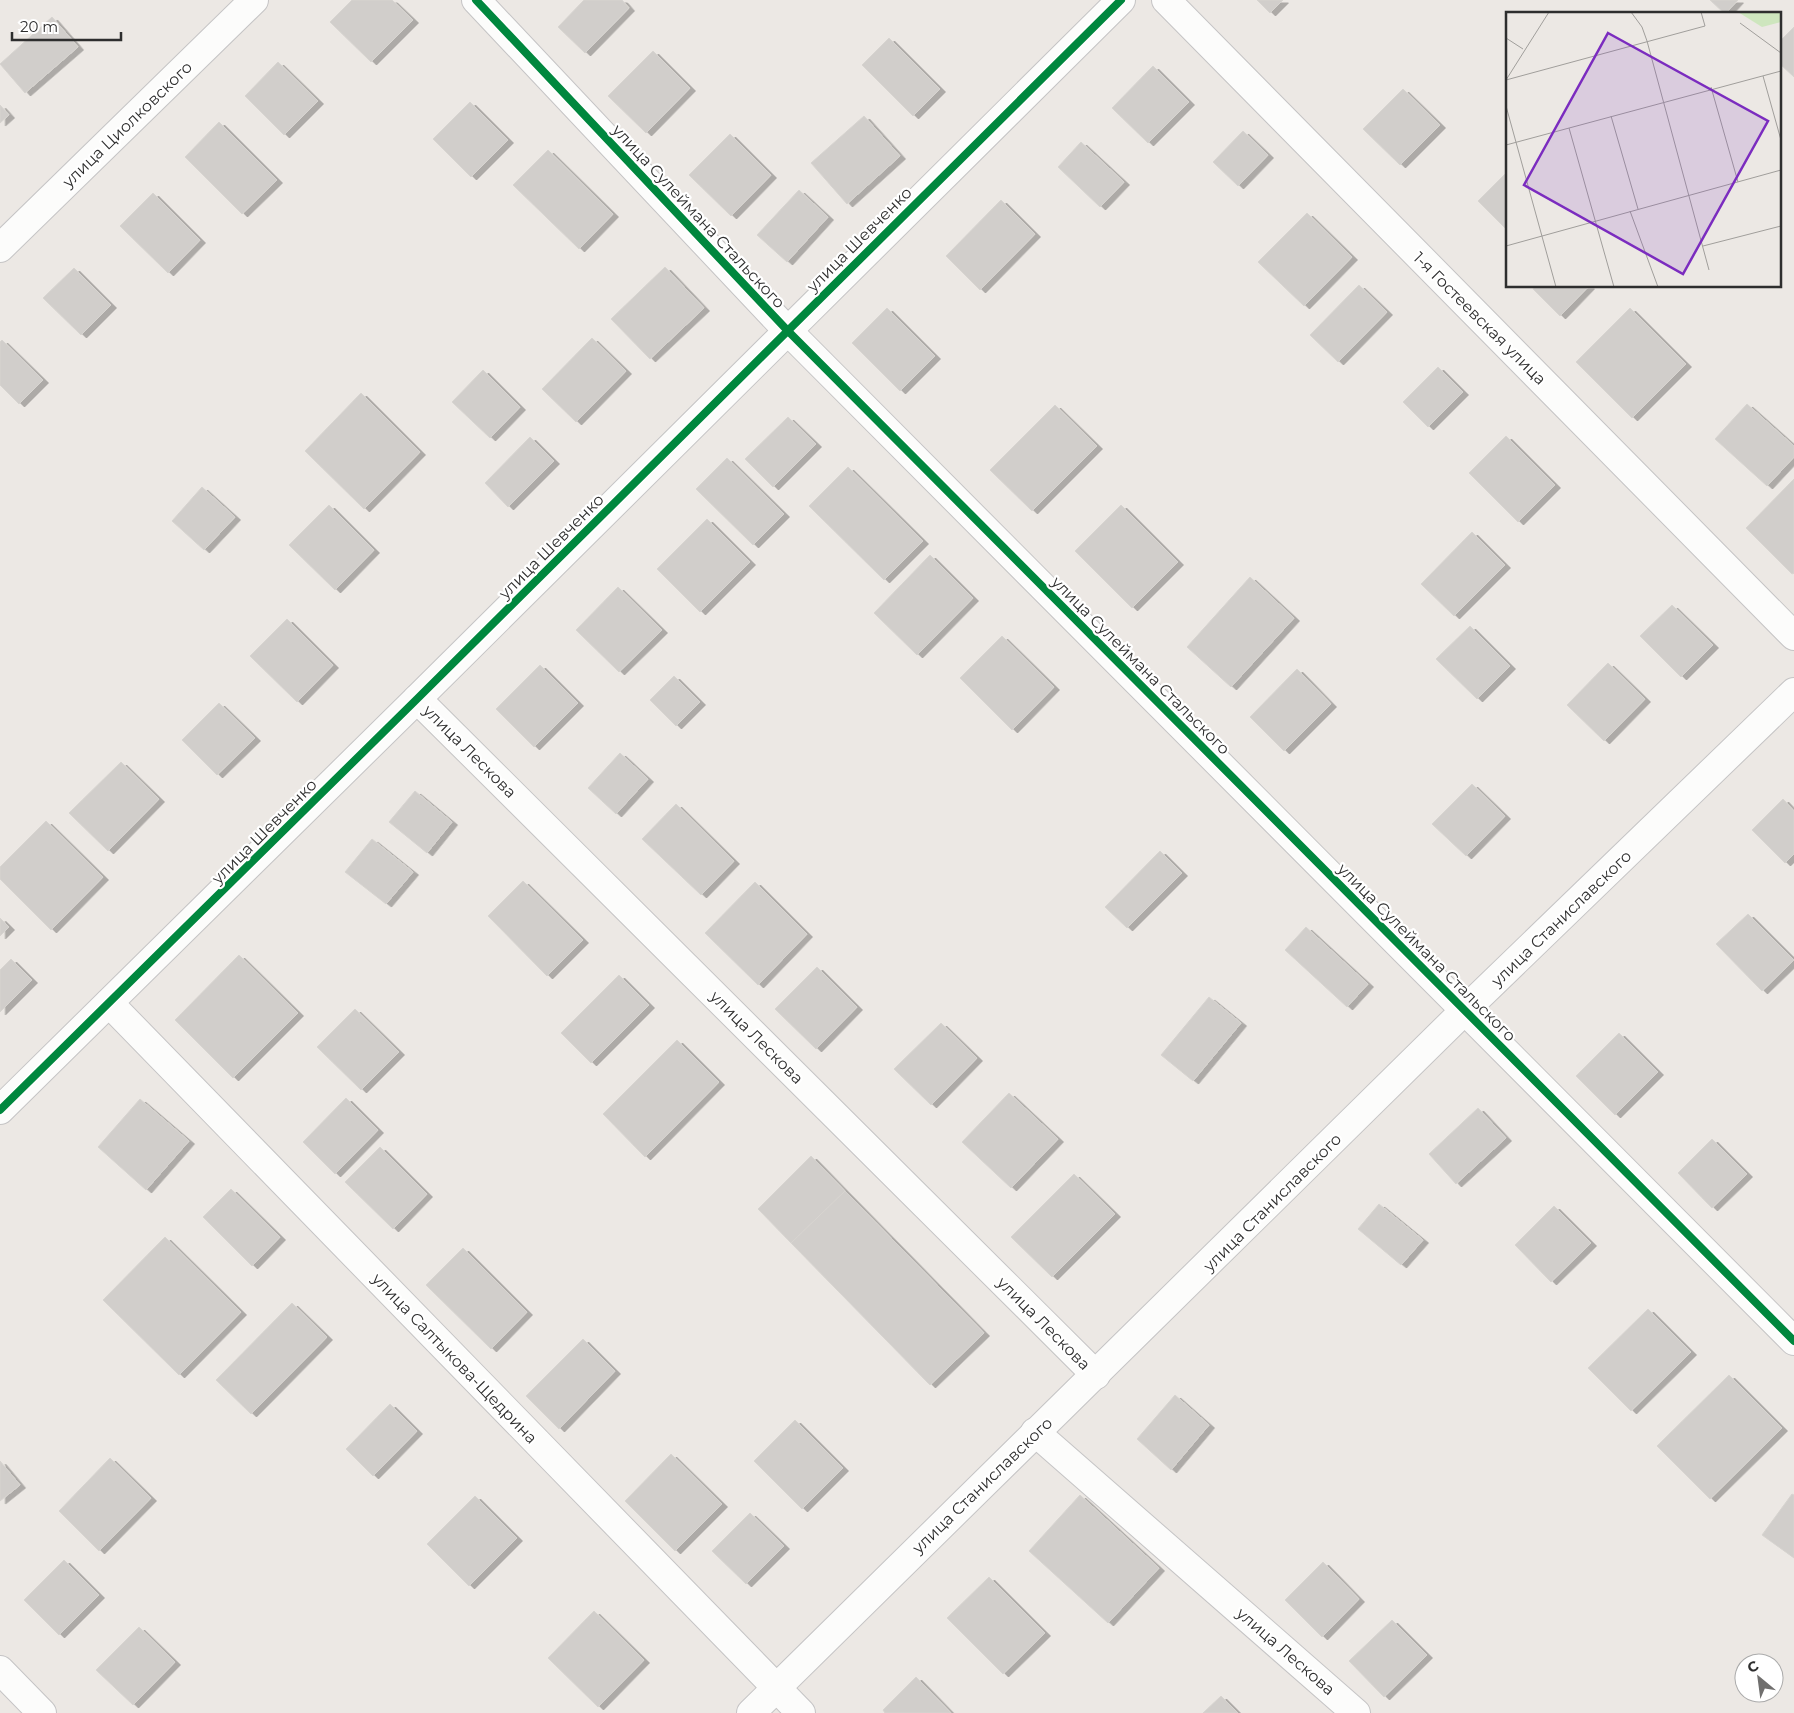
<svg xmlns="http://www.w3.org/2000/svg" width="1794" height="1713" viewBox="0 0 1794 1713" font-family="Montserrat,sans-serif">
	<defs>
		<filter id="shadow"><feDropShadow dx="5.5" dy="3" stdDeviation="0" flood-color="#0004"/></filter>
	</defs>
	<rect width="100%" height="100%" fill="#ece8e4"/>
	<g fill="#d1cecb" stroke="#d7d4d0" filter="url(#shadow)">
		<path d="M352,0H392L413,20L371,62L330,22Z"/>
		<path d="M584,0H622L629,8L585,53L558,27Z"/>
		<path d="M1257,0H1283L1270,13Z"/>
		<path d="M1710,0H1738L1725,14Z"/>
		<path d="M52,17L78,47L25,93L0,64Z"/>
		<path d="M1794,27V77L1780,64V41Z"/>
		<path d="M889,38L940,89L913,116L862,65Z"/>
		<path d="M653,51L690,88L646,133L608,96Z"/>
		<path d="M278,62L318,101L284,135L245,96Z"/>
		<path d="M1153,66L1189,102L1148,143L1112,108Z"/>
		<path d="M1403,89L1440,125L1400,165L1363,129Z"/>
		<path d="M470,102L508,140L471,177L433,139Z"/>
		<path d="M0,105L9,115L0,123Z"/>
		<path d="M864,116L900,156L847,204L811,163Z"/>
		<path d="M219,122L277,180L242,214L185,157Z"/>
		<path d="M1243,131L1268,155L1238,186L1213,162Z"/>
		<path d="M730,134L771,175L731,216L689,175Z"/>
		<path d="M1081,142L1124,182L1100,207L1058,167Z"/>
		<path d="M548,150L613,214L579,249L513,185Z"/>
		<path d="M1508,171V231L1478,201Z"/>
		<path d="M799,190L828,217L787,262L757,235Z"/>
		<path d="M153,193L200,240L168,273L120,226Z"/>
		<path d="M1001,200L1035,234L980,290L946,256Z"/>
		<path d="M1307,213L1352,257L1304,306L1258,262Z"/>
		<path d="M665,267L704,308L650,359L611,319Z"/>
		<path d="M74,268L111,305L81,335L43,298Z"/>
		<path d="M1359,285L1387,312L1338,362L1310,335Z"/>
		<path d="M1535,286H1589L1560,316L1533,289Z"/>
		<path d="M887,308L935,356L900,391L852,343Z"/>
		<path d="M1630,308L1686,364L1632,418L1576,362Z"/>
		<path d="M592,338L626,371L576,422L542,389Z"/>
		<path d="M2,340L43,380L19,404L0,385V342Z"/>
		<path d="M1438,367L1463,392L1428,427L1403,402Z"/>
		<path d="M483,370L520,407L490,438L452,402Z"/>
		<path d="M361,393L420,452L364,509L305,451Z"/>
		<path d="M1747,404L1794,446V457L1767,486L1715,439Z"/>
		<path d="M1055,405L1097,446L1032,511L990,470Z"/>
		<path d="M788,417L816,444L773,487L745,459Z"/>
		<path d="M1506,436L1555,485L1518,522L1469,473Z"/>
		<path d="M530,437L554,461L508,507L485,483Z"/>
		<path d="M727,458L784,514L753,545L696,489Z"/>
		<path d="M848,467L923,541L884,580L809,506Z"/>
		<path d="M1794,479V573L1792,574L1746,528Z"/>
		<path d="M202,487L235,517L204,550L172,521Z"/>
		<path d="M329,505L374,550L335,590L289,545Z"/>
		<path d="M1121,505L1178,562L1132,608L1075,551Z"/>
		<path d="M707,519L750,562L700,612L657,569Z"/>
		<path d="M1472,532L1505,565L1454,616L1421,584Z"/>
		<path d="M930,555L973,598L917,655L874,613Z"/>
		<path d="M1250,577L1294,618L1231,687L1187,647Z"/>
		<path d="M618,587L662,630L619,672L576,630Z"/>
		<path d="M1672,605L1713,645L1681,677L1640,636Z"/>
		<path d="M287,619L333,665L297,702L250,656Z"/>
		<path d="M1470,626L1510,666L1477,699L1436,659Z"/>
		<path d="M1002,636L1054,687L1012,730L960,678Z"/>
		<path d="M1608,663L1645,699L1604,741L1567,705Z"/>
		<path d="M540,665L578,703L534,747L496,709Z"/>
		<path d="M1297,669L1331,704L1284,751L1250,717Z"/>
		<path d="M674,676L700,702L676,726L650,700Z"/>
		<path d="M219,703L255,738L217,775L182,740Z"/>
		<path d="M620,753L648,779L616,814L588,788Z"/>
		<path d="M121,762L159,799L108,851L69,813Z"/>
		<path d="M1472,784L1505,816L1466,856L1432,824Z"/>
		<path d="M415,791L452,822L427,853L389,822Z"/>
		<path d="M1783,799L1794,811V854L1785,863L1752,830Z"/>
		<path d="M676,804L734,861L701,895L642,839Z"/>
		<path d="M46,821L103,877L51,930L0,879V867Z"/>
		<path d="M372,839L413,872L386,904L345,872Z"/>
		<path d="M1160,851L1182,873L1127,928L1105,907Z"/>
		<path d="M523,881L583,940L547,976L488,916Z"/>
		<path d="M755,882L807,934L758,985L705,933Z"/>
		<path d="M1748,914L1794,960L1762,991L1716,944Z"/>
		<path d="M0,918L9,927L0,936Z"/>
		<path d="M1306,927L1368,984L1347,1007L1285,950Z"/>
		<path d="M239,955L298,1013L233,1078L175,1020Z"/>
		<path d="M11,959L32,980L0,1012V970Z"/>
		<path d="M817,967L857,1007L816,1049L775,1009Z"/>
		<path d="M619,975L649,1005L591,1063L561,1033Z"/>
		<path d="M1209,997L1241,1023L1193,1081L1161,1055Z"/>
		<path d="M355,1009L399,1052L361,1090L317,1047Z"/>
		<path d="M941,1023L977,1058L931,1105L894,1069Z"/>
		<path d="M1619,1033L1658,1072L1615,1115L1576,1076Z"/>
		<path d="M677,1040L719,1082L645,1157L603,1114Z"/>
		<path d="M1009,1093L1058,1139L1011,1188L962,1142Z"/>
		<path d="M346,1098L378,1130L335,1174L303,1142Z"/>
		<path d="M140,1099L189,1141L146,1190L98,1147Z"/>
		<path d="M1478,1108L1506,1138L1456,1184L1429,1154Z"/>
		<path d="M1712,1139L1747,1174L1712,1208L1678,1173Z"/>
		<path d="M380,1147L427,1194L393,1229L345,1182Z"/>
		<path d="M811,1156L845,1191L791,1243L758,1209Z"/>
		<path d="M1074,1174L1115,1214L1052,1277L1011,1237Z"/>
		<path d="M231,1189L280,1237L252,1266L203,1217Z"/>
		<path d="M845,1191L984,1333L930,1385L791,1243Z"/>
		<path d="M1379,1204L1423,1240L1401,1265L1358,1229Z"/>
		<path d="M1554,1206L1591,1243L1551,1282L1515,1245Z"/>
		<path d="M165,1237L241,1312L179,1375L103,1300Z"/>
		<path d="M463,1248L527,1312L491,1349L426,1285Z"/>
		<path d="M292,1303L327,1337L251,1414L216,1380Z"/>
		<path d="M1648,1309L1691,1352L1631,1411L1588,1368Z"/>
		<path d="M583,1339L615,1371L559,1429L526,1396Z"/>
		<path d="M1729,1375L1782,1428L1710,1499L1657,1446Z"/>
		<path d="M1175,1395L1209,1425L1171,1470L1137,1439Z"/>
		<path d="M390,1404L417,1431L373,1476L346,1449Z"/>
		<path d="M795,1420L843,1468L802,1509L754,1461Z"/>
		<path d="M671,1454L722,1504L675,1551L625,1501Z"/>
		<path d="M110,1458L151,1498L99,1551L59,1511Z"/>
		<path d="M0,1461L20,1485L0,1501Z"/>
		<path d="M1792,1494L1794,1495V1558L1762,1535Z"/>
		<path d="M1080,1495L1159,1568L1108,1623L1029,1551Z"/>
		<path d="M475,1496L517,1538L469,1586L427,1544Z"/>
		<path d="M750,1513L784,1546L746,1584L712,1551Z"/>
		<path d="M64,1560L99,1595L59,1635L24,1600Z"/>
		<path d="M1323,1562L1359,1599L1322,1637L1285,1600Z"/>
		<path d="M989,1577L1045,1633L1003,1674L947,1618Z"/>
		<path d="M594,1611L644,1660L598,1707L548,1658Z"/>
		<path d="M1392,1620L1427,1655L1384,1697L1349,1661Z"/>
		<path d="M139,1627L175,1662L133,1705L96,1670Z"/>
		<path d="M916,1677L951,1713H885L883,1710Z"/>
		<path d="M1221,1696L1238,1713H1203Z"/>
	</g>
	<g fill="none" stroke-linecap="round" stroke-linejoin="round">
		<g stroke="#c5c4c5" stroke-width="30">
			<g id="minor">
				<path d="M476,0L787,330L1794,1341"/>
				<path d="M1166,0L1794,636"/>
				<path d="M0,248L254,0"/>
				<path d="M417,699L1096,1375"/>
				<path d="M109,1003L801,1713"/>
				<path d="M0,1110L417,699L1121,0"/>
				<path d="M1035,1432L1356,1713"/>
				<path d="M0,1670L42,1713"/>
			</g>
		</g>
		<g stroke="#c5c4c5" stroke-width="30">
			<path id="tertiary" d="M751,1713L1465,1010L1794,692"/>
		</g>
		<use href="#minor" stroke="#fcfcfb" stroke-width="28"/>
		<use href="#tertiary" stroke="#fcfcfb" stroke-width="28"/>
		<g stroke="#fff" stroke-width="11">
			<g id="cycleway">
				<path d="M476,0L787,330L1794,1341"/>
				<path d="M0,1110L417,699L1121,0"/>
			</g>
		</g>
		<use href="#cycleway" stroke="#00873e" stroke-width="8"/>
	</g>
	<g text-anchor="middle" stroke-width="4.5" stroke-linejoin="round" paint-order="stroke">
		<g font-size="16" fill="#2e2e2e" stroke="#fff">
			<text transform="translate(127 124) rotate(-44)" y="6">улица Циолковского</text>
			<text transform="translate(699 216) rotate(47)" y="6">улица Сулеймана Стальского</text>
			<text transform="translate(859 239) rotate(-45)" y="6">улица Шевченко</text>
			<text transform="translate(1480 318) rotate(45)" y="6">1-я Гостеевская улица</text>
			<text transform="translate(551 546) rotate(-45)" y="6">улица Шевченко</text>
			<text transform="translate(1141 665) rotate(45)" y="6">улица Сулеймана Стальского</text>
			<text transform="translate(470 751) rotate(45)" y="6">улица Лескова</text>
			<text transform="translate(264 831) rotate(-45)" y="6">улица Шевченко</text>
			<text transform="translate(1561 918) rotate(-44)" y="6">улица Станиславского</text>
			<text transform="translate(1427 952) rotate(45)" y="6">улица Сулеймана Стальского</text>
			<text transform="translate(757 1037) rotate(45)" y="6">улица Лескова</text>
			<text transform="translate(1272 1202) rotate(-45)" y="6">улица Станиславского</text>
			<text transform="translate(1044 1323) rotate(45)" y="6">улица Лескова</text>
			<text transform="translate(455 1358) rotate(46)" y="6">улица Салтыкова-Щедрина</text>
			<text transform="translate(982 1485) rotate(-44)" y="6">улица Станиславского</text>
			<text transform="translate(1286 1651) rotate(41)" y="6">улица Лескова</text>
		</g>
	</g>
	<g transform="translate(1506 12)">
		<rect width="275" height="275" fill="#ece8e4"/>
		<path d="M232,0H275V10L256,15Z" fill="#cee6be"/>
		<path fill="none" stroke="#a09e9b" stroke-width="1" d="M125,0L136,15L141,29L203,258M234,11L275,41M0,26L17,37M257,64L275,128M0,68L199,14L195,0M0,68L43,0M205,75L232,170M0,94L50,275M105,104L132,197M63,116L108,275M0,133L275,59M124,199L152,275M0,234L275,158M197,234L275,214"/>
		<path fill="#7b2cbf" fill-opacity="0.15" stroke="#7b2cbf" stroke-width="2.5" d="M102,21L262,109L177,262L18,173Z"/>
		<rect width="275" height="275" fill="none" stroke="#2e2e2e" stroke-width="2.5"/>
	</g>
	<g transform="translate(1759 1678) rotate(331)"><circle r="24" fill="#ffffff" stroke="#ababab"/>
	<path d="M0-4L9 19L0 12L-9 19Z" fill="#706f6e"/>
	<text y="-8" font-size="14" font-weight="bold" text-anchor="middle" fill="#2e2e2e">С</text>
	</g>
	<path d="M12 32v8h109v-8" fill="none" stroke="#2e2e2e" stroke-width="2.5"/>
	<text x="20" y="32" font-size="15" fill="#2e2e2e" stroke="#ffffff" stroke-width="4" paint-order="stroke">20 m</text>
</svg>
